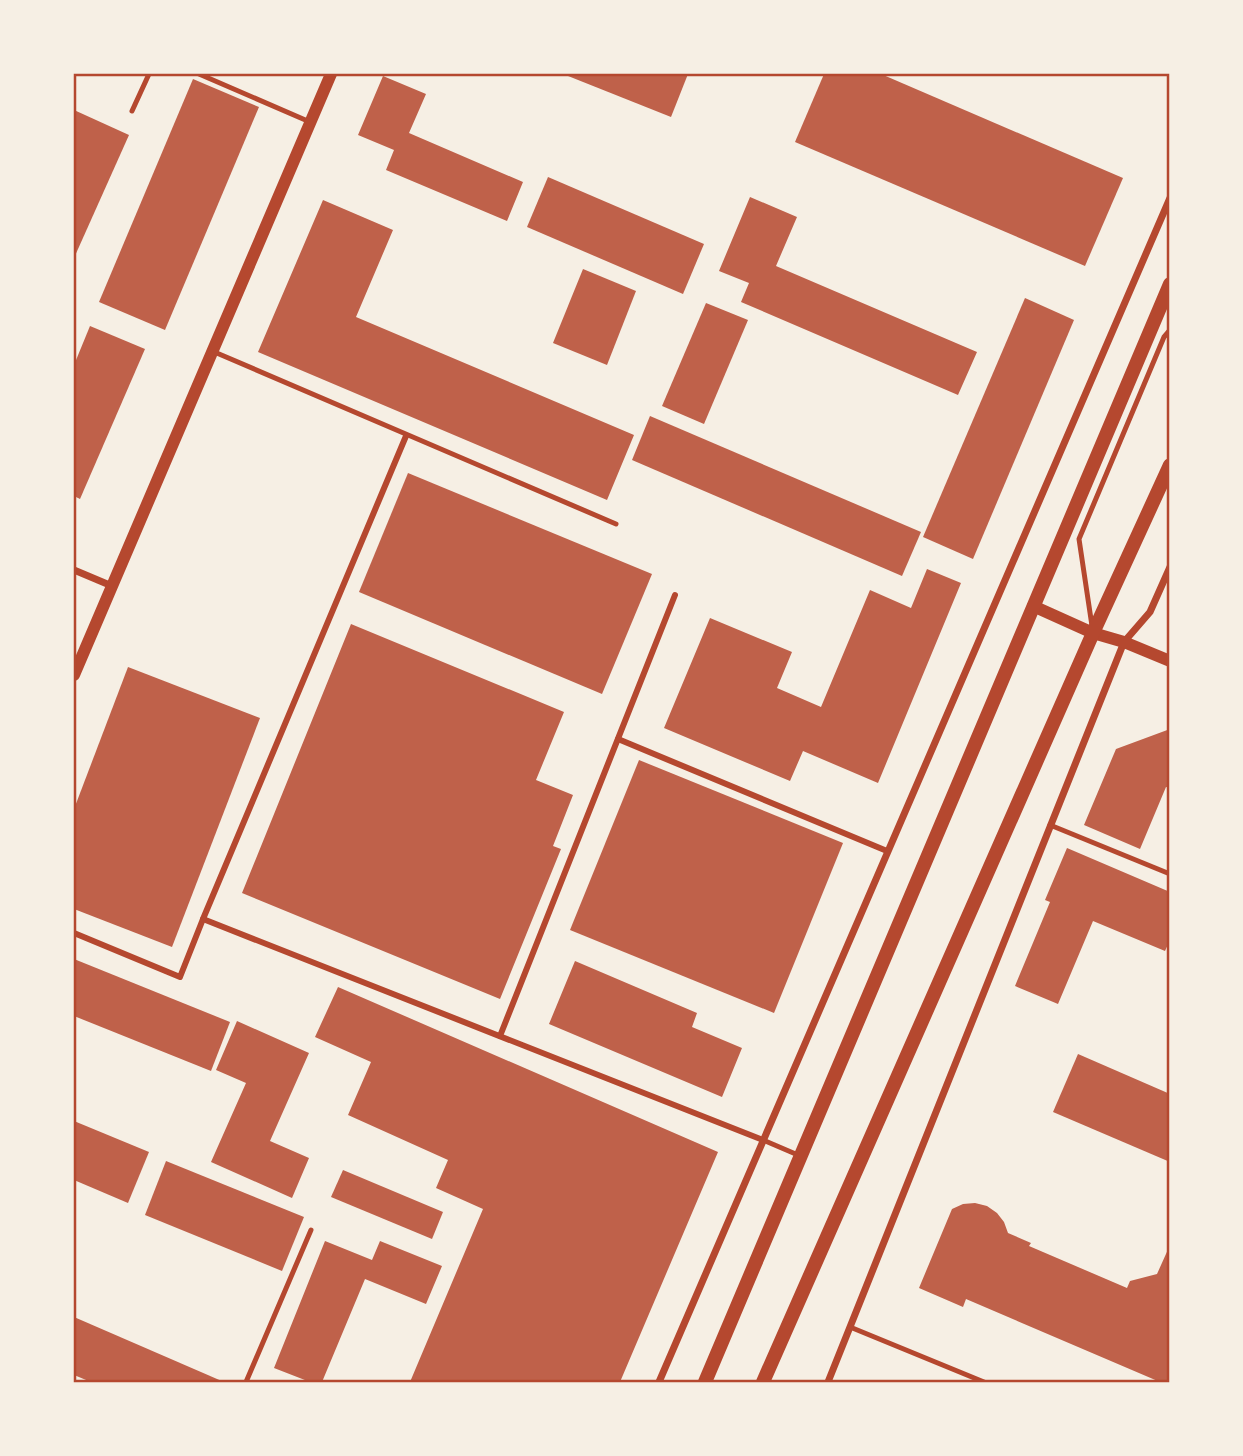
<svg xmlns="http://www.w3.org/2000/svg" width="1243" height="1456" viewBox="0 0 1243 1456" font-family="'Fira Sans Condensed',sans-serif">
	<rect width="100%" height="100%" fill="#f6efe4"/>
	<g fill="#bf614a">
		<path d="M563,74H688L671,117Z"/>
		<path d="M824,74H881L1123,178L1085,266L795,142Z"/>
		<path d="M383,76L426,94L409,133L523,182L507,221L386,170L394,150L358,135Z"/>
		<path d="M193,79L259,107L165,330L99,302Z"/>
		<path d="M74,110L129,135L74,258Z"/>
		<path d="M548,177L704,244L683,294L527,227Z"/>
		<path d="M750,197L797,217L776,266L977,352L958,395L741,302L749,283L719,271Z"/>
		<path d="M323,200L393,230L356,317L634,435L607,500L258,352Z"/>
		<path d="M583,269L636,291L607,365L553,343Z"/>
		<path d="M1025,298L1074,320L973,559L923,537Z"/>
		<path d="M706,303L748,320L704,424L662,406Z"/>
		<path d="M90,326L145,349L80,499L74,496V365Z"/>
		<path d="M650,416L921,532L902,576L632,460Z"/>
		<path d="M408,473L652,574L602,694L359,592Z"/>
		<path d="M927,569L961,583L878,783L803,751L790,781L664,728L710,618L792,652L777,688L821,707L870,590L911,608Z"/>
		<path d="M351,624L564,712L536,780L573,795L553,846L561,849L500,999L242,893Z"/>
		<path d="M128,667L260,718L172,947L74,909V809Z"/>
		<path d="M1170,729V788L1166,787L1140,849L1084,825L1116,749Z"/>
		<path d="M639,760L843,843L774,1013L570,930Z"/>
		<path d="M1067,848L1170,892V940L1165,951L1093,921L1058,1004L1015,986L1050,902L1045,900Z"/>
		<path d="M74,959L230,1022L211,1071L74,1016Z"/>
		<path d="M575,961L697,1013L692,1027L742,1048L722,1097L549,1024Z"/>
		<path d="M338,987L718,1152L620,1382H410L483,1209L436,1188L448,1160L348,1115L371,1062L315,1037Z"/>
		<path d="M237,1021L309,1053L270,1141L309,1158L292,1198L211,1162L246,1083L216,1070Z"/>
		<path d="M1078,1054L1170,1094V1162L1053,1112Z"/>
		<path d="M74,1121L149,1152L128,1203L74,1180Z"/>
		<path d="M166,1161L304,1217L282,1271L145,1215Z"/>
		<path d="M343,1170L443,1212L432,1239L331,1197Z"/>
		<path d="M975,1203L987,1206L997,1213L1004,1222L1008,1233L1031,1243L1029,1246L1127,1288L1130,1281L1157,1274L1170,1245V1382H1160L966,1299L963,1307L919,1288L952,1209L963,1204Z"/>
		<path d="M325,1241L372,1260L380,1241L442,1266L426,1304L365,1279L322,1382H310L274,1368Z"/>
		<path d="M74,1317L224,1382H91L74,1375Z"/>
	</g>
	<g fill="none" stroke-linecap="round" stroke-linejoin="round">
		<g stroke="#b5482f" stroke-width="5">
			<path d="M199,74L310,122"/>
			<path d="M132,111L149,74"/>
			<path d="M212,351L616,524"/>
			<path d="M1092,626L1079,539L1164,337L1170,330"/>
			<path d="M1050,825L1170,874"/>
			<path d="M763,1140L798,1155"/>
			<path d="M850,1327L984,1382"/>
			<path d="M246,1382L311,1230"/>
		</g>
		<g stroke="#b5482f" stroke-width="6">
			<path d="M406,436L203,919L763,1140"/>
			<path d="M618,739L887,851"/>
			<path d="M74,933L180,977L203,919"/>
			<path d="M500,1036L675,595"/>
		</g>
		<g stroke="#b5482f" stroke-width="7">
			<path d="M74,570L112,586"/>
			<path d="M659,1382L1170,198"/>
			<path d="M828,1382L1124,642L1150,612L1170,567"/>
		</g>
		<g stroke="#b5482f" stroke-width="12">
			<path d="M1033,606L1093,633L1124,642L1170,661"/>
			<path d="M74,675L331,74"/>
		</g>
		<g stroke="#b5482f" stroke-width="14">
			<path d="M705,1382L1170,284"/>
			<path d="M763,1382L1093,633L1170,465"/>
		</g>
	</g>
	<rect width="1243" height="1456" fill="none" stroke="#f6efe4" stroke-width="150"/>
	<rect x="75" y="75" width="1093" height="1306" fill="none" stroke="#b5482f" stroke-width="2.5"/>
</svg>
